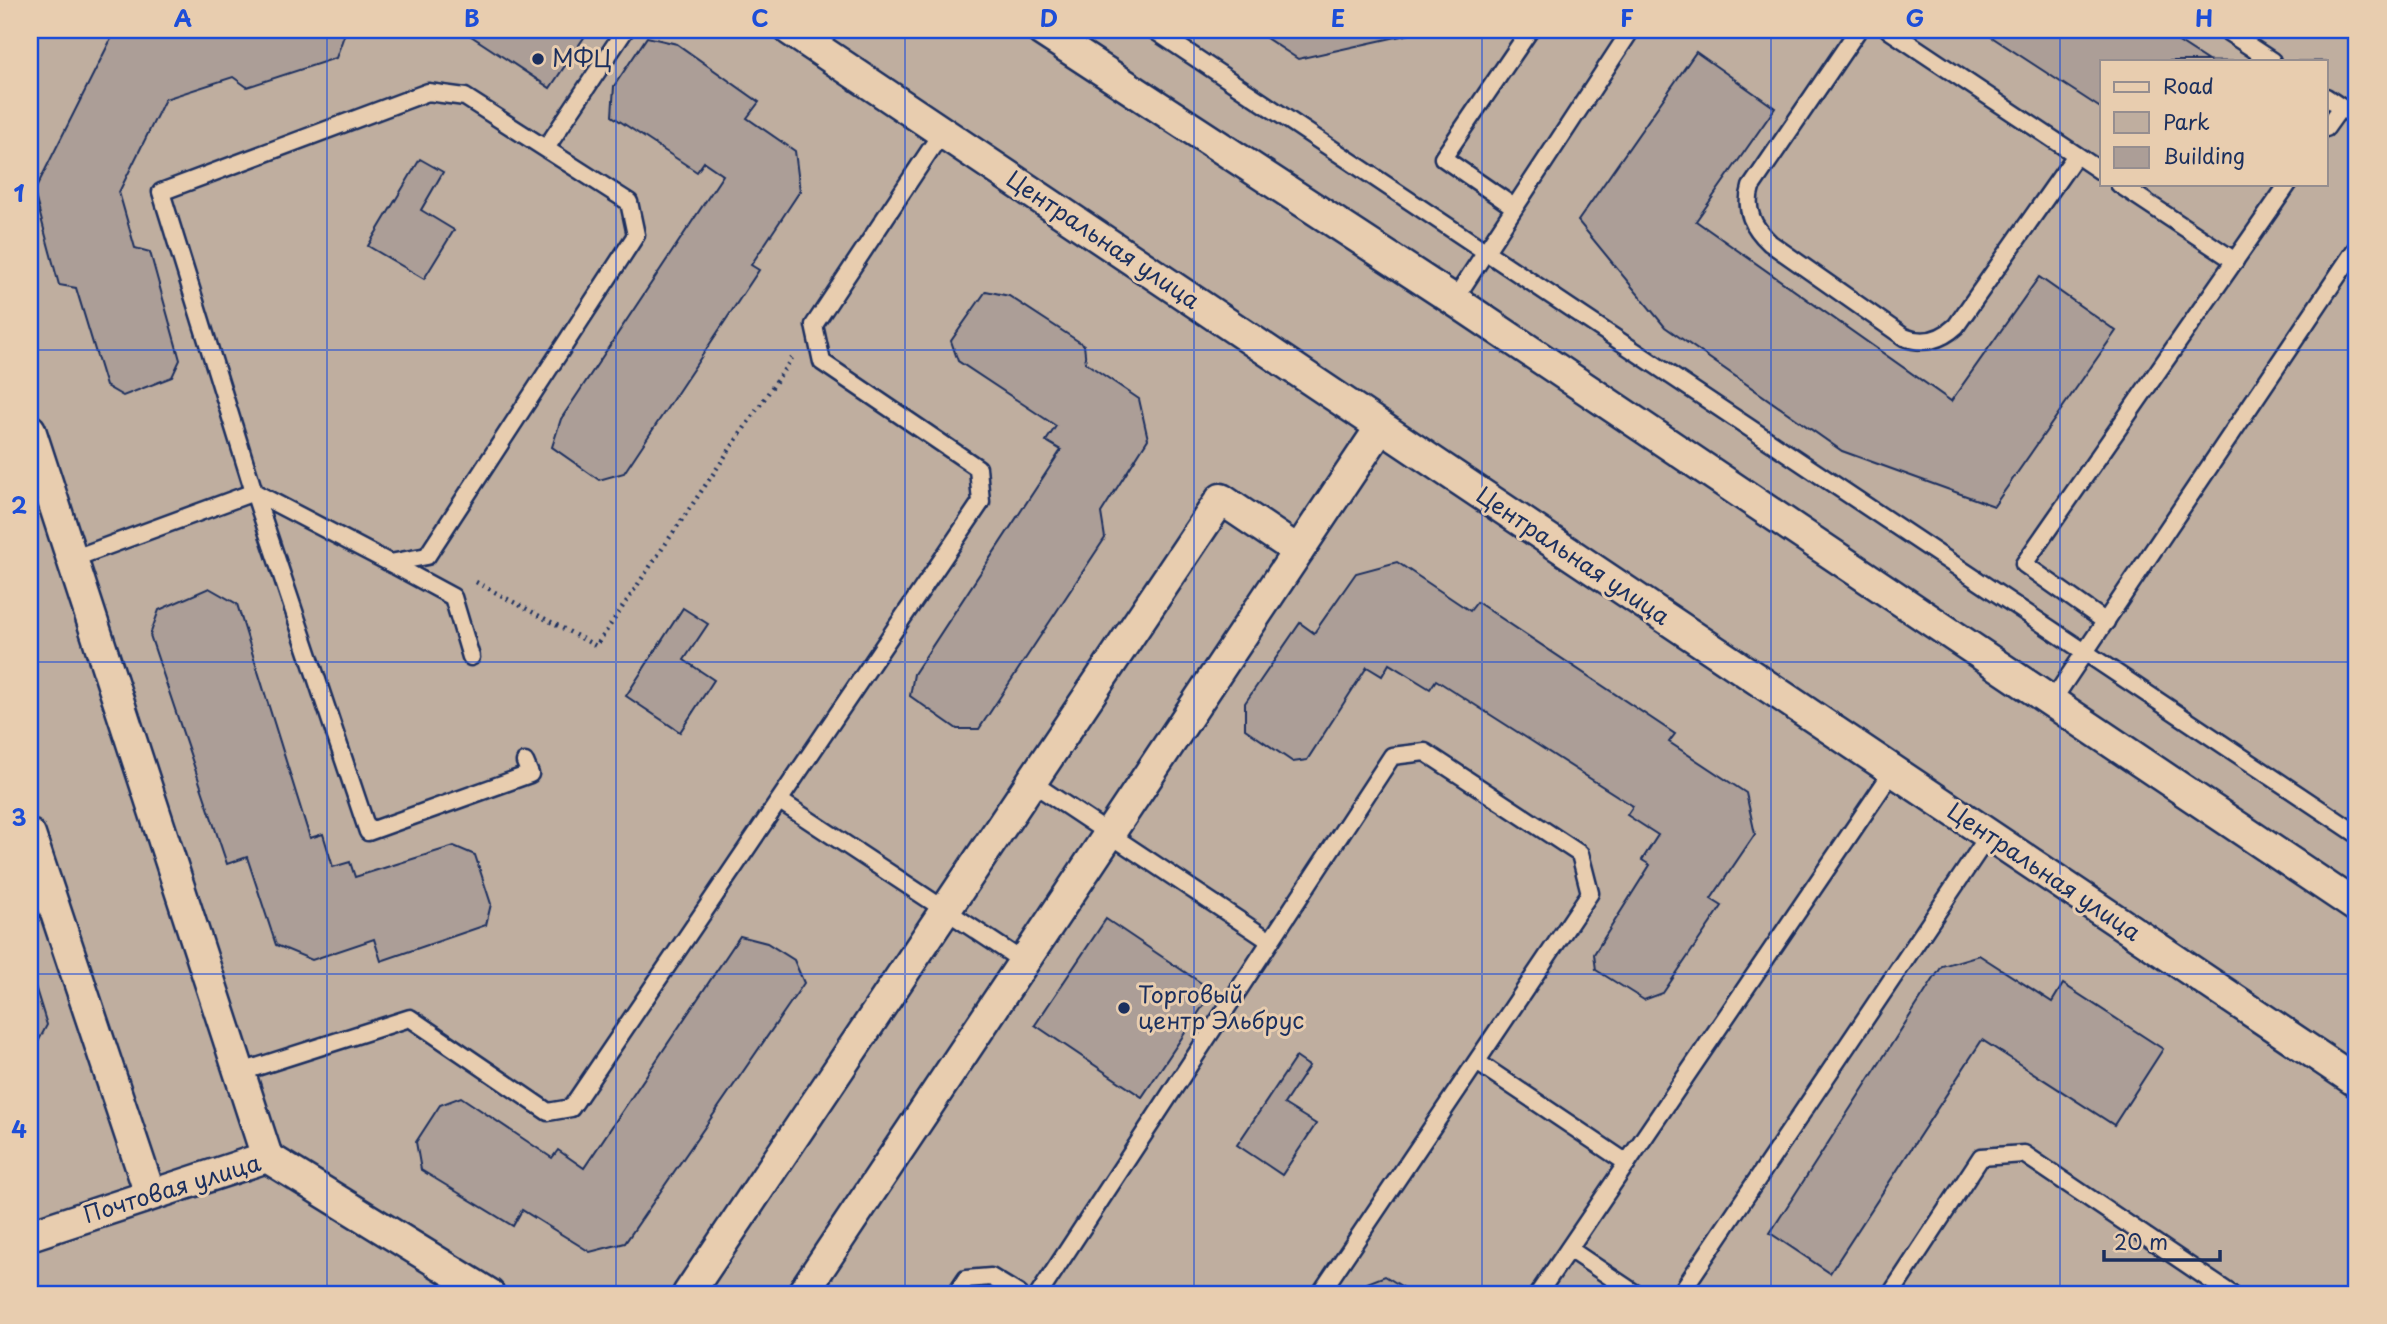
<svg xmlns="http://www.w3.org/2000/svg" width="2387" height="1324" viewBox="0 0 2387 1324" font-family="'Playpen Sans',sans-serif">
	<rect width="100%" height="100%" fill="#dcc3aa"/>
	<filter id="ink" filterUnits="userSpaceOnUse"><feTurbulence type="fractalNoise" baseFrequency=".0143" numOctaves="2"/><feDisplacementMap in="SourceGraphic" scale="14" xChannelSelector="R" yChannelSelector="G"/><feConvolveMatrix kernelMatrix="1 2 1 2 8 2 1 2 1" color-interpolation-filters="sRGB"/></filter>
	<g filter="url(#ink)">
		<path fill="#bfae9f" stroke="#6d6e7e" stroke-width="2" fill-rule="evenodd" d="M30,30H2357V1294H30ZM2102,61H2326V184H2102Z"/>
		<g fill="#ac9e97" stroke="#1b2f5e" stroke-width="2">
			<path d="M346,30L336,58L247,87L233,77L165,99L119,192L135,248L150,252L180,360L172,377L123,396L106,386L76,288L59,285L34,192L115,31Z"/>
			<path d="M462,30H589L550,88Z"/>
			<path d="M1254,30H1428L1298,59Z"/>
			<path d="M1981,30H2160L2208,61H2102V109Z"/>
			<path d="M647,37L677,44L759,102L747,118L795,151L800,191L751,265L759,270L624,473L599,480L552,447L561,419L723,175L704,162L697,172L612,116L614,86Z"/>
			<path d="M1696,52L1775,108L1696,221L1951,401L2039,277L2116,331L1994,506L1842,451L1665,327L1578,221Z"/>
			<path d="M420,159L443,172L421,210L454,230L424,279L368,246Z"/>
			<path d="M986,291L1009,296L1084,345L1086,363L1139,399L1148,439L1101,513L1105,538L979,729H957L910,696L914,674L1061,450L1046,441L1056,426L958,361L951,341Z"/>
			<path d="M1397,562L1470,611L1477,602L1675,734L1669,742L1746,793L1755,834L1711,899L1722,906L1663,993L1644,1000L1596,970L1594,954L1650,865L1642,860L1658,835L1627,815L1633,806L1436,680L1430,689L1389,664L1382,676L1367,667L1307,760L1293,762L1245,729V703L1300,623L1314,633L1356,573Z"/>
			<path d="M209,588L237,604L310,838L323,834L333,867L350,862L355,877L454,846L475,855L491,904L486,925L381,961L374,939L312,960L276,945L247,857L227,864L150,635L159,610Z"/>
			<path d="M683,608L708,624L684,660L714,680L680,732L626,696Z"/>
			<path d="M1106,919L1213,991L1142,1097L1035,1025Z"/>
			<path d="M740,936L767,943L794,960L804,983L625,1243L590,1252L522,1210L513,1226L421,1170L416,1142L440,1105L461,1097L552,1158L558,1150L584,1168Z"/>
			<path d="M1979,955L2052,1002L2063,984L2163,1049L2114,1125L1982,1040L1830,1273L1770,1233L1942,966Z"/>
			<path d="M30,970L47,1025L30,1057Z"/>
			<path d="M1296,1057L1309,1066L1284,1104L1316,1124L1282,1175L1237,1145Z"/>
			<path d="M1385,1276L1414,1294H1359L1367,1283Z"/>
		</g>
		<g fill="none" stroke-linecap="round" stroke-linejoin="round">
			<g stroke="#1b2f5e" stroke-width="21">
				<g id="service">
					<path d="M1154,30L2357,834"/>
					<path d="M1858,30L1751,187C1744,210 1753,227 1770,243L1904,337C1923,345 1941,340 1956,326L2076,155"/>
					<path d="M1889,30L2102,172"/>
					<path d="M2225,30L2272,61"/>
					<path d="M2326,97L2357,118"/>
					<path d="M2326,128L2341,107"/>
					<path d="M546,148L625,30"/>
					<path d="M2119,184L2235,261"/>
					<path d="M1514,207L1443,158L1530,30"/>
					<path d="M1454,300L1631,30"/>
					<path d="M72,559L254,492L390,563L427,556L636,235L629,202L465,97L428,92L161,192L254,492L368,832L530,774L525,762"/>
					<path d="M390,563L453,597L471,657"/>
					<path d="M2106,622L2024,564L2288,184"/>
					<path d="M2052,701L2357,247"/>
					<path d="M1031,782L1270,941"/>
					<path d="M780,801L1024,962"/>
					<path d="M1477,1062L1627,1163"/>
					<path d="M241,1072L410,1018L548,1112L571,1108L981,502L978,468L822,362L814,325L942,132"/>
					<path d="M1569,1249L1636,1294"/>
					<path d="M956,1294L966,1279L991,1277L1019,1294"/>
					<path d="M1039,1294L1392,756L1425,752L1580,854L1590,893L1320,1294"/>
					<path d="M1538,1294L1893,771"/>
					<path d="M1680,1294L1989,835"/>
					<path d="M1891,1294L1981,1157L2024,1154L2231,1294"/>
				</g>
			</g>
			<g stroke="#1b2f5e" stroke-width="35">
				<g id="minor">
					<path d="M790,30L2357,1082"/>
					<path d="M1041,30L1454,300L2357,907"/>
					<path d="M30,430L267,1157"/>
					<path d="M30,835L150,1194"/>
					<path d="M30,1235L267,1157L489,1294"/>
					<path d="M688,1294L1221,499L1298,551"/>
					<path d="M802,1294L1381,427"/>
				</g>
			</g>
			<path stroke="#1b2f5e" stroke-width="4.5" stroke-dasharray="2 5" stroke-linecap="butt" d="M476,582L596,646L792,358"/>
			<use href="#service" stroke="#e8cdaf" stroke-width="16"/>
			<use href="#minor" stroke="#e8cdaf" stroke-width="30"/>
		</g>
	</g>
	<path fill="none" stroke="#1d4ed8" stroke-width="2" stroke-opacity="0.55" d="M327,30V1294M616,30V1294M905,30V1294M1194,30V1294M1482,30V1294M1771,30V1294M2060,30V1294M30,350H2357M30,662H2357M30,974H2357"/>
	<g fill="#1b2f5e" stroke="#e8cdaf" stroke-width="2.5">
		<circle cx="538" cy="59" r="7"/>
		<circle cx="1124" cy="1008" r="7"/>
	</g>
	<g text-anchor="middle" stroke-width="6" stroke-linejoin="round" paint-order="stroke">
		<g font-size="23" fill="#1b2f5e" stroke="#e8cdaf" text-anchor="start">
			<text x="552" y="67">МФЦ</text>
			<text x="1138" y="1003">Торговый<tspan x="1138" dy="26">центр Эльбрус</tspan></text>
		</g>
		<g font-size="23" fill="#1b2f5e" stroke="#e8cdaf">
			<text transform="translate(1103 240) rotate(34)" y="8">Центральная улица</text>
			<text transform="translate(1573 556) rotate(34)" y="8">Центральная улица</text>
			<text transform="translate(2044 872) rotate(34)" y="8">Центральная улица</text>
			<text transform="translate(172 1189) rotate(-17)" y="8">Почтовая улица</text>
		</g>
	</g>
	<rect width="2387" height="1324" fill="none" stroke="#e8cdaf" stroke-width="77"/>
	<rect x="2100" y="60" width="228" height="126" fill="#e8cdaf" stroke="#968e8f" stroke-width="2"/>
	<rect x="2114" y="82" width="35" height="10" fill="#e8cdaf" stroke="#968e8f" stroke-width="2"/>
	<text x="2163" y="94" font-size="21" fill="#1b2f5e">Road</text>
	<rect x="2114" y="112" width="35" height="21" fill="#bfae9f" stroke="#968e8f" stroke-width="2"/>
	<text x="2163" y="130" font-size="21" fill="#1b2f5e">Park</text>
	<rect x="2114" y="147" width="35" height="21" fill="#ac9e97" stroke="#968e8f" stroke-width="2"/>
	<text x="2163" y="164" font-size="21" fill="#1b2f5e">Building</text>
	<path d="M2104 1250v10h116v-10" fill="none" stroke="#1b2f5e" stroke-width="3.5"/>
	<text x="2114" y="1250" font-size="21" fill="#1b2f5e" stroke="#e8cdaf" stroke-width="5" paint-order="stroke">20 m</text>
	<rect x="38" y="38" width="2310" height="1248" fill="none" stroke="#1d4ed8" stroke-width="2.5"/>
	<g font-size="23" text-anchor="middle" font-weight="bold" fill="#1d4ed8">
		<text x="183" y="27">A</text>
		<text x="472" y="27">B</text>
		<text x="760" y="27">C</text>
		<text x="1049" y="27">D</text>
		<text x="1338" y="27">E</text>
		<text x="1627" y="27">F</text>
		<text x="1915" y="27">G</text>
		<text x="2204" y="27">H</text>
		<text x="19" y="202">1</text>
		<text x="19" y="514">2</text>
		<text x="19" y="826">3</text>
		<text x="19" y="1138">4</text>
	</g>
</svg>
